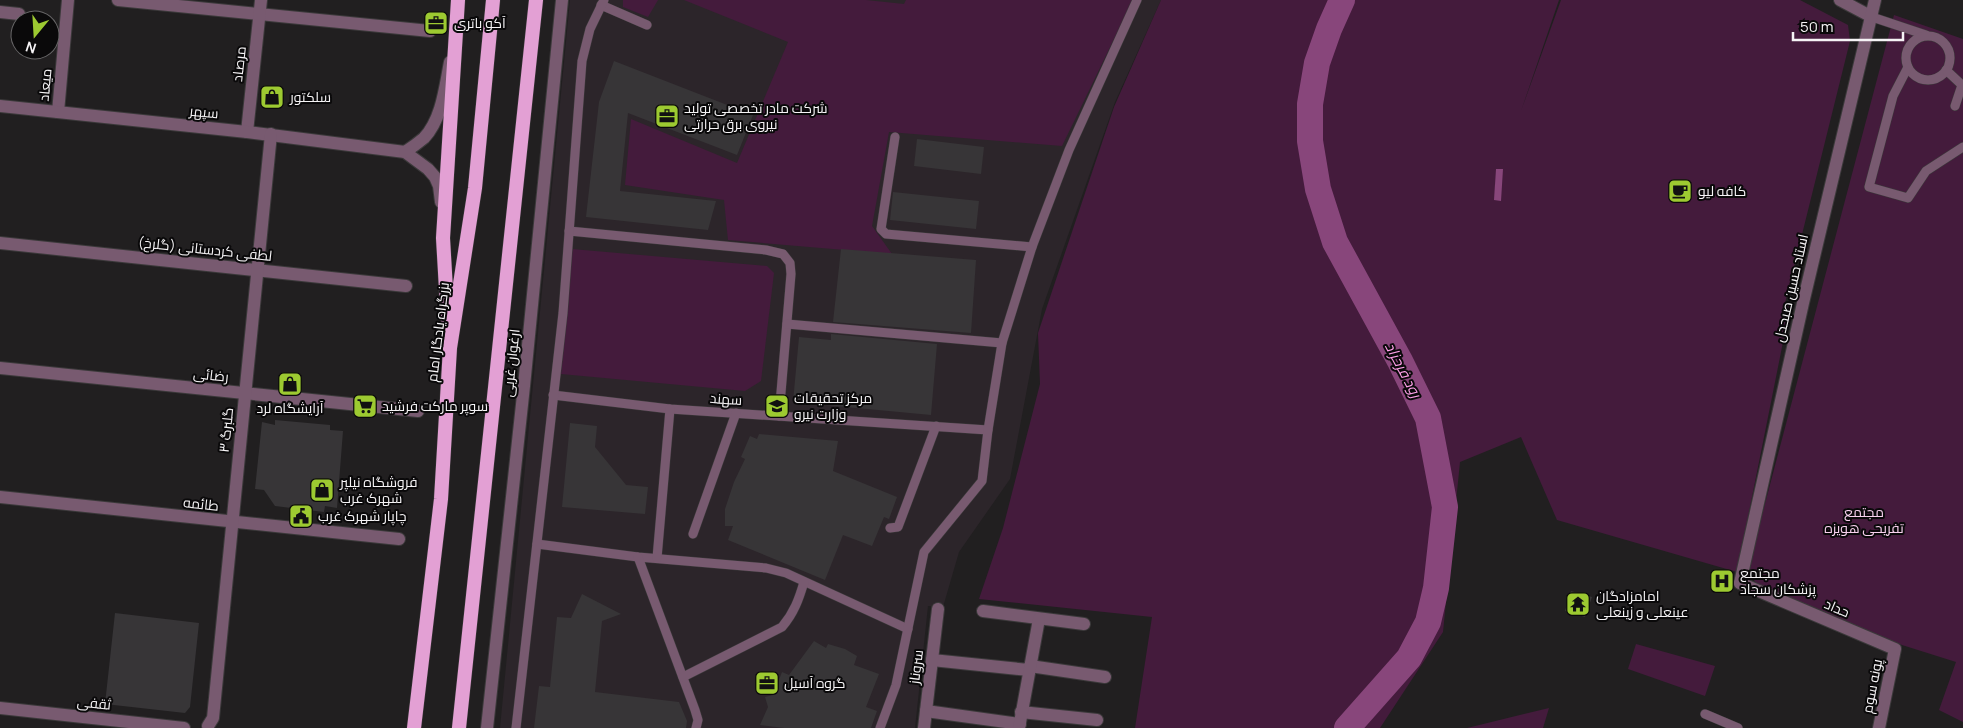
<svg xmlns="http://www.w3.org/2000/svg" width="1963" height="728" viewBox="0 0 1963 728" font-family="Manrope,Cairo,sans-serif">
	<rect width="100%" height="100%" fill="#211f20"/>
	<path fill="#2c252a" d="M570,0H1161L1115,102L1042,309L1010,479L959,552L943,607L928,606L915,728H500Z"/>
	<g fill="#441b3c">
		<path d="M623,0H658L648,17L623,7Z"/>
		<path d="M684,0H866L904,4L906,0H1133L1062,146L889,132L872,226L892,254L728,240L724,200L625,185L631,119L737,163L788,42Z"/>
		<path d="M1161,0H1559L1521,111L1561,0H1800L1848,25L1850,41L1785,303L1790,307L1737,572L1557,520L1521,437L1460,462L1443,632L1380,728H1135L1152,617L979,599L1003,528L1040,384L1038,333L1114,107Z"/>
		<path d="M1894,15L1963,39V722L1939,710L1956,662L1902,645L1756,584L1748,568Z"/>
		<path d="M572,249L767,266L774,273L761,381L745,391L561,374Z"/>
		<path d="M1636,644L1715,666L1705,696L1628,669Z"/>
		<path d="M1549,708L1543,728H1467Z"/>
	</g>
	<path fill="#88467b" d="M1496,169H1503L1501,201L1494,200Z"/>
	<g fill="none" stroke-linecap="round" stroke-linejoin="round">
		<path stroke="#88467b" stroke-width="26" d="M1342,0L1329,29L1317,63L1310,104V141L1318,189L1335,242L1400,361L1428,418L1445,507L1436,588L1428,622L1409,658L1347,728"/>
	</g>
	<g fill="#373537">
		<path d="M614,61L753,115L737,155L628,113L620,191L716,201L708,230L586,217L599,102Z"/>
		<path d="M917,139L984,147L981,174L914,166Z"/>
		<path d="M893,192L979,201L976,229L890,220Z"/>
		<path d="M841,249L976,260L971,333L833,322Z"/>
		<path d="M831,334L937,344L931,415L793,402L799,337L831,340Z"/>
		<path d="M275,420L330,425V430L343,431L337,508L325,506L324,512L275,506L264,490L255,489L262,422L275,425Z"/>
		<path d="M570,423L597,426L595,447L626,485L648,487L645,514L562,507Z"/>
		<path d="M759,434L838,441L833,471L897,497L889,519L884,517L872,546L843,535L825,580L728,540L733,526H725V509L734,482L745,459L741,457L750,436L757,439Z"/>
		<path d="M1571,591L1592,597L1585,617L1565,611Z"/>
		<path d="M582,594L621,614L602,621L595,692L679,702L687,721L686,728H534L539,686L550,687L557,617L571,618Z"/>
		<path d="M115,613L199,623L190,707L185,713L105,704Z"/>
		<path d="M814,641L826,648L828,644L845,649L857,656L854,665L879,674L866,707L877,711L871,728H784L760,725L768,707L765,697L773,695L782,672L789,675Z"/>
	</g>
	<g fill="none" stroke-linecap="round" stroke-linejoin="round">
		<g stroke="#3b393a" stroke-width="10">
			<g id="service">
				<path d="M601,5L647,25"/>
				<path d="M1872,17L1926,35"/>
				<circle cx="1928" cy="58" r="22"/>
				<path d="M1908,67L1893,96L1869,187L1908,198L1926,171L1963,147"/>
				<path d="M1946,70L1962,85L1955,106"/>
				<path d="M895,137L881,229L886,234L1032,247"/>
				<path d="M569,231L766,250L783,254L790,263L791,274L779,416"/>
				<path d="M787,324L1002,343"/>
				<path d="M553,395L670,409L988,430"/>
				<path d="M890,528L898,527L936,426"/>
				<path d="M693,534L736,413"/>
				<path d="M537,544L638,557L766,568L786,573L908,629"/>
				<path d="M638,557L695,710L698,720L696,728"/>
				<path d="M657,558L670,409"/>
				<path d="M683,677L782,627C794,613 799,599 804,582"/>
				<path d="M1705,714L1738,728"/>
				<path d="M516,728L563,313L582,61L590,29L604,0"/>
				<path d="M880,728L896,685L924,552L982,481L988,430L1002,343L1032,247L1069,150L1137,0"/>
			</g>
		</g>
		<g stroke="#3b393a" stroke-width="14">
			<g id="minor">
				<path d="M118,0L430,31"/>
				<path d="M1840,0L1872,17"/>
				<path d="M0,12L19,14"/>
				<path d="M58,112L68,0"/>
				<path d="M247,132L261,0"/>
				<path d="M0,243L406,286"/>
				<path d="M0,368L418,411"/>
				<path d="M0,497L399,539"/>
				<path d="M1740,583L1895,649L1879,728"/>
				<path d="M983,611L1084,624"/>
				<path d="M932,660L1029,670"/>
				<path d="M1030,666L1105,677"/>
				<path d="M0,708L184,728"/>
				<path d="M926,711L1020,724"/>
				<path d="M1021,712L1097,720"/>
				<path d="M924,728L938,609"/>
				<path d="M1019,728L1039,619"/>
			</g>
		</g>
		<g stroke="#3b393a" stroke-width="14">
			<g id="tertiary">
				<path d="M0,106L247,132L405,152L428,169L435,177L439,186L441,202"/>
				<path d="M405,152C411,148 418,143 424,138C442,119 445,87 450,62"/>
				<path d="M1740,583L1803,303L1875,0"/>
				<path d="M208,726L213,718L271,134"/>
				<path d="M487,728L524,386L562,0"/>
			</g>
		</g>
		<g stroke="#3b393a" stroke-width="15">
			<g id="trunk">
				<path d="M448,324L443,238L458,0"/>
				<path d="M414,728L441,499L450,348L475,188L493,0"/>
				<path d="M459,728L536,0"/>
			</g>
		</g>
		<use href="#service" stroke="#785a70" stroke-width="9"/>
		<use href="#minor" stroke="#785a70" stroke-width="12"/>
		<use href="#tertiary" stroke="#785a70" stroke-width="12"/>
		<use href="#trunk" stroke="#e3a0d4" stroke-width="14"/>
	</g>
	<defs>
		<g id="office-square" transform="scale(1.25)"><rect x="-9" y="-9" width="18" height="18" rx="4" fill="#9dca31" stroke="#0a090a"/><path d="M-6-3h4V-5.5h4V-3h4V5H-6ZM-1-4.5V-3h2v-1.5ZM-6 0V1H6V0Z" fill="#111"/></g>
		<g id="shop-square" transform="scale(1.25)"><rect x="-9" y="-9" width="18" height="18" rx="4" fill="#9dca31" stroke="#0a090a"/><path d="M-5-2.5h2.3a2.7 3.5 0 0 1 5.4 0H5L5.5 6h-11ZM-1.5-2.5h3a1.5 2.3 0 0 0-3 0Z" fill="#111"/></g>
		<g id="cafe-square" transform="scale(1.25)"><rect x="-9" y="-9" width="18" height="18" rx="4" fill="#9dca31" stroke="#0a090a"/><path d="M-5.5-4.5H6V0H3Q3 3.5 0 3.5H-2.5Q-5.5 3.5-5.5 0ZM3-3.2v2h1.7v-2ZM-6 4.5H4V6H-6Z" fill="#111"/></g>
		<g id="supermarket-square" transform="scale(1.25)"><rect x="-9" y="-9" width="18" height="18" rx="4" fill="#9dca31" stroke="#0a090a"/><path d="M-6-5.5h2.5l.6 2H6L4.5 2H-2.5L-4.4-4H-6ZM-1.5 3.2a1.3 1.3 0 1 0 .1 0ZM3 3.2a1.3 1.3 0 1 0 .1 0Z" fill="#111"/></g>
		<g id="university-square" transform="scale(1.25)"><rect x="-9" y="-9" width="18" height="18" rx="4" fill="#9dca31" stroke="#0a090a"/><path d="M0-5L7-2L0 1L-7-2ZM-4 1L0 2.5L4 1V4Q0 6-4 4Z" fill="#111"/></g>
		<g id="civic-square" transform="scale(1.25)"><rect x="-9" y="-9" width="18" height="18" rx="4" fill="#9dca31" stroke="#0a090a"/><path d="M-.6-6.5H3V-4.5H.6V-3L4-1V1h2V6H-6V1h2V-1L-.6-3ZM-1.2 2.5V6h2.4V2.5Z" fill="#111"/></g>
		<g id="hospital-square" transform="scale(1.25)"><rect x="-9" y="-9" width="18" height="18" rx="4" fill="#9dca31" stroke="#0a090a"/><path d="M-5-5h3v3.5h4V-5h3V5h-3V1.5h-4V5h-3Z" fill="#111"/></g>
		<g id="temple-square" transform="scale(1.25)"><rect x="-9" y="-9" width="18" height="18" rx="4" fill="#9dca31" stroke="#0a090a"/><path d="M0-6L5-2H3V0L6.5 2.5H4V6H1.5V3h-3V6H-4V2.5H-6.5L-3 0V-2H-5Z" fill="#111"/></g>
	</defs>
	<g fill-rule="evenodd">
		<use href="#office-square" x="436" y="23"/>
		<use href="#shop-square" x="272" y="97"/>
		<use href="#office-square" x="667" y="116"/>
		<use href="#cafe-square" x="1680" y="191"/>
		<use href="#shop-square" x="290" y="384"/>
		<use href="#supermarket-square" x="365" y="406"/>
		<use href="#university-square" x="777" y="406"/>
		<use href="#shop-square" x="322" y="490"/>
		<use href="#civic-square" x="301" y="516"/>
		<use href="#hospital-square" x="1722" y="581"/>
		<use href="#temple-square" x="1578" y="604"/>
		<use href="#office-square" x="767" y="683"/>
	</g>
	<g text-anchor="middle" stroke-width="4" stroke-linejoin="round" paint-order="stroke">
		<g font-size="14" fill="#f6f4f6" stroke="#0a090a" text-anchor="start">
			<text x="454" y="28">آکو باتری</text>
			<text x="290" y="102">سلکتور</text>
			<text x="684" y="113">شرکت مادر تخصصی تولید<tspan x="684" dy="16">نیروی برق حرارتی</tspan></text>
			<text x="1698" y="196">کافه لیو</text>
			<text x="794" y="403">مرکز تحقیقات<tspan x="794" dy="16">وزارت نیرو</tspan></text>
			<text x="382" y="411">سوپر مارکت فرشید</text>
			<text x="290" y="413" text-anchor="middle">آرایشگاه لرد</text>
			<text x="340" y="487">فروشگاه نیلپر<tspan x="340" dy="16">شهرک غرب</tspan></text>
			<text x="318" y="521">چاپار شهرک غرب</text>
			<text x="1740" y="578">مجتمع<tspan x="1740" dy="16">پزشکان سجاد</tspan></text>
			<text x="1596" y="601">امامزادگان<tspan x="1596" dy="16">عینعلی و زینعلی</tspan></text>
			<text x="784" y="688">گروه آسیل</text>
		</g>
		<g font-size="14" fill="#f6f4f6" stroke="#0a090a">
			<text transform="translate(239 64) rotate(-84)" y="5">مرصاد</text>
			<text transform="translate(45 85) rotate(-85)" y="5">میعاد</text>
			<text transform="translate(204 112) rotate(6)" y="5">سپهر</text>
			<text transform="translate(205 249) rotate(6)" y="5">لطفی کردستانی (گلرخ)</text>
			<text transform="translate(1791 288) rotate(-77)" y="5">استاد حسین صبحدل</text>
			<text transform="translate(438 332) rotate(-83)" y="5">بزرگراه یادگار امام</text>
			<text transform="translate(511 363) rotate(-84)" y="5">ارغوان غربی</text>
			<text transform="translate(211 375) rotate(6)" y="5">رضائی</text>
			<text transform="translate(726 399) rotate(4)" y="5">سهند</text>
			<text transform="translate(226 430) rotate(-84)" y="5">گلبرگ ۳</text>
			<text transform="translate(201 504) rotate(6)" y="5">طائمه</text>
			<text transform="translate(1837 608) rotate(23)" y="5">حداد</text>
			<text transform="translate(916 667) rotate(-83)" y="5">سروناز</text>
			<text transform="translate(1872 686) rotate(-79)" y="5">پونه سوم</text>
			<text transform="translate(94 703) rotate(6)" y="5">ثقفی</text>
		</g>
		<g font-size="14" fill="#f8d1ee" stroke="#0a090a">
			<text x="1864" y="517">مجتمع<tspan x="1864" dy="16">تفریحی هویزه</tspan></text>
		</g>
		<g font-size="15" font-style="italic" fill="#fea0e9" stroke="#0a090a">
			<text transform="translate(1403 370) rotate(62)" y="5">رود فرحزاد</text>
		</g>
	</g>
	<g transform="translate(35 35) rotate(198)"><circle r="24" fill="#0a090a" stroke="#686768"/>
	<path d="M0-4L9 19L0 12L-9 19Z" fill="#9dca31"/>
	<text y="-8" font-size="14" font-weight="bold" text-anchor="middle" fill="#f6f4f6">N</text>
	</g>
	<path d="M1793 32v8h110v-8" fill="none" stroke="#f6f4f6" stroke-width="2.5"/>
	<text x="1800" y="32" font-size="15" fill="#f6f4f6" stroke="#0a090a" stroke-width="4" paint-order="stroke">50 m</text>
</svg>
